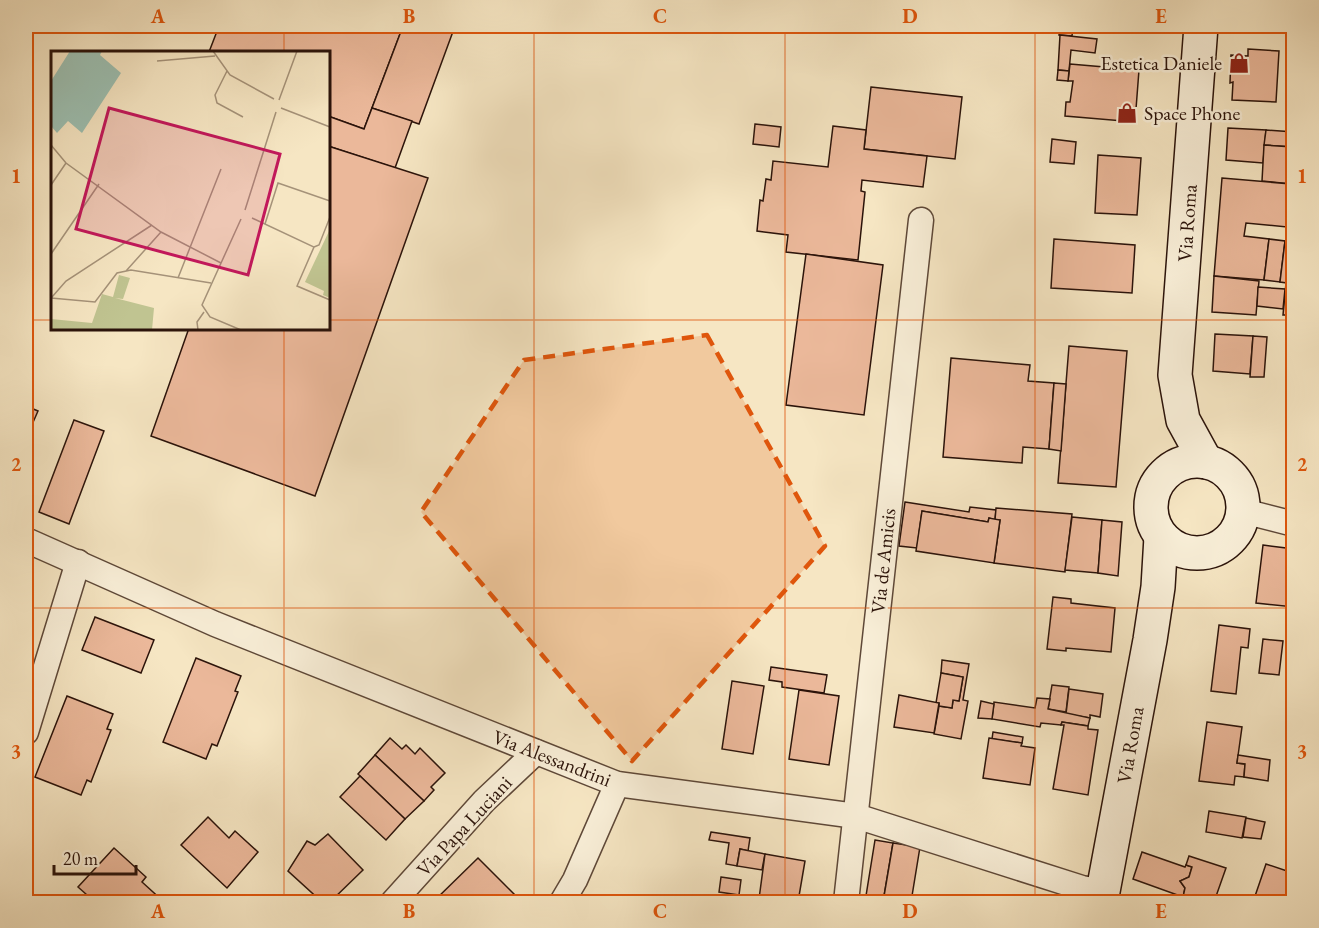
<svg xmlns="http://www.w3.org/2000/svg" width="1319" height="928" viewBox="0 0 1319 928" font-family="'EB Garamond',serif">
	<rect width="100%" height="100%" fill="#f6e6c3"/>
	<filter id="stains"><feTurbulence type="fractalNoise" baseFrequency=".00333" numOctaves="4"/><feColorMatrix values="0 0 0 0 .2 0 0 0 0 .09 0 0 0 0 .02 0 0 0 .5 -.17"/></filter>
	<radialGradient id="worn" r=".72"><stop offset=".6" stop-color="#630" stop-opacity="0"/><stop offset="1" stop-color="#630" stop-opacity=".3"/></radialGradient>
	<g fill="#ebb89a" stroke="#2b130a" stroke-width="1.5">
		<path d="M219,26H403L364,129L328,116V52H209Z"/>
		<path d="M403,26H455L419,124L372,108Z"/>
		<path d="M1060,26H1073L1072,36L1059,35Z"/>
		<path d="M1072,26H1100L1099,29Z"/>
		<path d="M1100,26H1152V31Z"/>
		<path d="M1060,35L1097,39L1095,53L1071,50L1069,71L1058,70Z"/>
		<path d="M1248,49L1279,51L1276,102L1232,100L1233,82L1230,83L1231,55L1248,56Z"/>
		<path d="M1070,64L1139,70L1135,122L1065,116L1066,102H1070L1073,81H1068Z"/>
		<path d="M1058,70L1069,71L1068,81L1057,80Z"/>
		<path d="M871,87L962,97L955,159L864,149Z"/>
		<path d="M372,108L412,121L395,168L328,146V116L364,129Z"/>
		<path d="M755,124L781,127L779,147L753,144Z"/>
		<path d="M833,126L866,130L864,149L927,156L923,187L862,180L861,191L865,192L858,260L786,252L788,235L757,231L760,200L763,201L766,179L771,180L773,161L828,167Z"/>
		<path d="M1228,128L1266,130L1263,163L1226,160Z"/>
		<path d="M1266,130L1294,132L1293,147L1264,145Z"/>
		<path d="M1052,139L1076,142L1074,164L1050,162Z"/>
		<path d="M1264,145L1293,147L1291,184L1262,181Z"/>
		<path d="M328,146L428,178L315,496L151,436L189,328H328Z"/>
		<path d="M1294,146V184H1291Z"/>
		<path d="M1098,155L1141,158L1137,215L1095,213Z"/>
		<path d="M1222,178L1291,184L1287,227L1246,223L1244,236L1269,239L1264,280L1214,276Z"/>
		<path d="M1291,184H1294V199H1289Z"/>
		<path d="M1054,239L1135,245L1132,293L1051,288Z"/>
		<path d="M1269,239L1285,241L1280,282L1264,280Z"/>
		<path d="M1285,241L1294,242V284L1280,282Z"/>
		<path d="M806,254L883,265L864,415L786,405Z"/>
		<path d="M1214,276L1259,281L1256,315L1212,312Z"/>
		<path d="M1286,283L1294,284V315H1283Z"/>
		<path d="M1258,287L1285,289L1283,309L1257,306Z"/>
		<path d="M1215,334L1253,336L1250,374L1213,371Z"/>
		<path d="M1253,336L1267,337L1264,377H1250Z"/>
		<path d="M1069,346L1127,351L1116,487L1058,483Z"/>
		<path d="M951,358L1030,365L1028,381L1054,383L1049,449L1023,447L1022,463L943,457Z"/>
		<path d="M1054,383L1066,384L1061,451L1049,449Z"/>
		<path d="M26,406L38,411L31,427L26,424Z"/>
		<path d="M74,420L104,431L69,524L39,512Z"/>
		<path d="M26,424L31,427L26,442Z"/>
		<path d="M905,502L969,512L970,507L996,510L995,520L989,518L988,522L922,511L917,548L899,546Z"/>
		<path d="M996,508L1072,514L1065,572L994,563L1000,520H995Z"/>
		<path d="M922,511L988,522L989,518L1000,520L994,563L916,551Z"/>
		<path d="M1072,517L1102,520L1098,573L1065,570Z"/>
		<path d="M1102,520L1122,522L1118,576L1098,573Z"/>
		<path d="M1263,545L1294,549V607L1256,603Z"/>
		<path d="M1053,597L1071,599V603L1115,608L1111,652L1066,648V651L1047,649Z"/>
		<path d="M95,617L154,640L141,673L82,650Z"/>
		<path d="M1219,625L1250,629L1248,648L1241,647L1236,694L1211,691Z"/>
		<path d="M1263,639L1283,641L1279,675L1259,673Z"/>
		<path d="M196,658L241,676L235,691L238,692L217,746L212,744L206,759L163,742Z"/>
		<path d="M942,660L969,664L963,700L968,701L961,739L934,734L939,706L952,708L953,700L959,701L963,677L941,673Z"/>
		<path d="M771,667L827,675L824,693L782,687V682L769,680Z"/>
		<path d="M941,673L963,677L959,701L953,700L952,708L939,706V703H936Z"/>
		<path d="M732,681L764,686L753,754L722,749Z"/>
		<path d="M1052,685L1069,687L1066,712L1048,709Z"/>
		<path d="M1069,689L1103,694L1100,717L1090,715V718L1066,714Z"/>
		<path d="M799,690L839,696L829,765L789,759Z"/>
		<path d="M899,695L939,703L934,733L894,727Z"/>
		<path d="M67,696L113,714L107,729L111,730L91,782L87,780L81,795L35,777Z"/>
		<path d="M1037,698L1050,699L1048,709L1090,718L1088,726L1062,722L1061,725L1041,723L1040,727L992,719L994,702L1035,708Z"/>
		<path d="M981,701L994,704L992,719L978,718Z"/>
		<path d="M1062,722L1088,726V729L1098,730L1088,795L1053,789L1064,725H1061Z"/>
		<path d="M1207,722L1242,727L1237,763L1245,764L1244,777L1235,776L1234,785L1199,781Z"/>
		<path d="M993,732L1023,737L1022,743L992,739Z"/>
		<path d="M390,738L402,749L406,745L415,754L420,748L445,773L431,787L434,790L424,801L375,755Z"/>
		<path d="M989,738L1022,743L1021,746L1035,748L1030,785L983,778Z"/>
		<path d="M375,755L424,801L405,819L358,774Z"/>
		<path d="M1238,755L1270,760L1268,781L1244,777L1245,764L1237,763Z"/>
		<path d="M360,776L405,819L386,840L340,797Z"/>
		<path d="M1209,811L1246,817L1242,838L1206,832Z"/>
		<path d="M208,817L229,838L235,831L258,852L227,888L181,845Z"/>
		<path d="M1246,818L1265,822L1261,839L1243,837Z"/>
		<path d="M711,832L750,838L748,851L740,849L737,866L726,864L729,843L709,840Z"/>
		<path d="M328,834L363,870L330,902H322L288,871L307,841L315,845Z"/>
		<path d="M875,840L893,843L883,902H865Z"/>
		<path d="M893,843L920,847L911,902H883Z"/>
		<path d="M114,848L146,877L142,882L164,902H95L78,887Z"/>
		<path d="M740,849L765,854L762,870L737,866Z"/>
		<path d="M1142,852L1185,867L1186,865L1192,867L1189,877L1180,881L1185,888L1183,897L1133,879Z"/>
		<path d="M765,854L805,861L798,902H776L759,899Z"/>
		<path d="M1189,856L1226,868L1214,902H1200L1183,897L1185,888L1180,881L1189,877L1192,867L1186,865Z"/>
		<path d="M478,858L515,895L508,902H433Z"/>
		<path d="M1266,864L1293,873L1284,902H1253Z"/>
		<path d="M721,877L741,880L739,895L719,892Z"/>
	</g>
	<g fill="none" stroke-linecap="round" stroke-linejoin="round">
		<g stroke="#5e4838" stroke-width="27">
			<g id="minor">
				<path d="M1243,511L1294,524"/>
				<path d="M26,540L215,624L617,784L856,816L1082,888L1103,892"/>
				<path d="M26,732L78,562"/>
				<path d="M393,902L484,801L536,752"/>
				<path d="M562,902L575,880L617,784"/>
				<path d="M846,902L921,220"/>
			</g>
		</g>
		<g stroke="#2b130a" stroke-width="36">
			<g id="secondary">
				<path d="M1201,26L1175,375L1183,420L1206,462"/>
				<circle cx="1197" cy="507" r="46"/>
				<path d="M1101,902L1150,640L1158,587L1161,537"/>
			</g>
		</g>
		<use href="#minor" stroke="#f9efd8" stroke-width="24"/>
		<use href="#secondary" stroke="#f9efd8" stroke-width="33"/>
	</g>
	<path fill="#df560c" fill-opacity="0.2" stroke="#df560c" stroke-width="4.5" stroke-dasharray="12 8" stroke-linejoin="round" d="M707,335L825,546L632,761L421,512L524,360Z"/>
	<path fill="none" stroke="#df560c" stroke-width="1.5" stroke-opacity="0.55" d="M284,26V52M534,26V902M785,26V902M1035,26V902M26,320H52M328,320H1294M284,328V902M26,608H1294"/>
	<defs>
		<g id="shop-bare" transform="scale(1.62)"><path d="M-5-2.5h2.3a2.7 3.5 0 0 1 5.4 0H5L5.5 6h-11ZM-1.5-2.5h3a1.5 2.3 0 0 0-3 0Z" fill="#8f2418" stroke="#f9efd8" stroke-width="2.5" paint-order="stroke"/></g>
	</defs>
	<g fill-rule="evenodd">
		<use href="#shop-bare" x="1239" y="63"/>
		<use href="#shop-bare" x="1127" y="113"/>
	</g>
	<g text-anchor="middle" stroke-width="5" stroke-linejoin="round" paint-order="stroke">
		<g font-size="20" fill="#2b130a" stroke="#f9efd8" text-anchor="end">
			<text x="1222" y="70">Estetica Daniele</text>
			<text x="1144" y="120" text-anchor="start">Space Phone</text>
		</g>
		<g font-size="20" fill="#2b130a" stroke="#f9efd8">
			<text transform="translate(1187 223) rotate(-86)" y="7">Via Roma</text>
			<text transform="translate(883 561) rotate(-84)" y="7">Via de Amicis</text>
			<text transform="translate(1130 745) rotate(-80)" y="7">Via Roma</text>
			<text transform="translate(552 758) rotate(21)" y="7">Via Alessandrini</text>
			<text transform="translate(464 826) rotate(-47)" y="7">Via Papa Luciani</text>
		</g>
	</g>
	<g transform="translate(51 51)">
		<rect width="279" height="279" fill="#f6e6c3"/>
		<path d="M279,178V247L272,244L273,240L254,231ZM68,224L79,227L72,248L64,247L103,257L101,279H0V268L41,272L51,243L62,246Z" fill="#c0c491"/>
		<path d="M19,0H51L49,4L70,22L31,82L17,70L6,82L0,75V30Z" fill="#9dc0b2"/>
		<path fill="none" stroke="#a59279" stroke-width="1.5" d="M162,0L179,24L223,48M106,10L164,5M176,20L164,44L166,52L192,66M228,49L246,0M230,57L279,76M0,94L15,112L110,181L170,212M0,134L15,112M194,159L225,61M201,167L263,196L246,235L279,249M214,173L227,132L279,150M263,196L268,194L279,166M0,203L48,133M75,220L110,181M127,227L170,118M1,246L15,230L101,174M0,247L44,251L66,222L80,219L160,232M147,279L146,271L153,261M190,279L159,266L151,254L190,168"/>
		<path fill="#c2185b" fill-opacity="0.15" stroke="#c2185b" stroke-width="3" d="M58,57L229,103L197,224L25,178Z"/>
		<rect width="279" height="279" fill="none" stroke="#2b130a" stroke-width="3"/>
	</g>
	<rect width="1319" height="928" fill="none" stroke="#f6e6c3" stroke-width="66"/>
	<path d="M54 865v9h82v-9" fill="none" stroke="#2b130a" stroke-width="3"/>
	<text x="63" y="865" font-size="18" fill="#2b130a" stroke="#f9efd8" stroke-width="4.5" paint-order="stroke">20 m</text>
	<rect x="33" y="33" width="1253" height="862" fill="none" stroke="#df560c" stroke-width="2"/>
	<g font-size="20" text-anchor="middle" font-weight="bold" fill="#df560c">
		<text x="158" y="23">A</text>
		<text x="409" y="23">B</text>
		<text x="660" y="23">C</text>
		<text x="910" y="23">D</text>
		<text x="1161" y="23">E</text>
		<text x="16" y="183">1</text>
		<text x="1302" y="183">1</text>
		<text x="16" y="471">2</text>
		<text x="1302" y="471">2</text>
		<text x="16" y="758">3</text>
		<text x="1302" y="758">3</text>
		<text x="158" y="918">A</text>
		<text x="409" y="918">B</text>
		<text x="660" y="918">C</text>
		<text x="910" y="918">D</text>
		<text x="1161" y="918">E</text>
	</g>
	<rect width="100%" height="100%" filter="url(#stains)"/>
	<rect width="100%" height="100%" fill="url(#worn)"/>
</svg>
